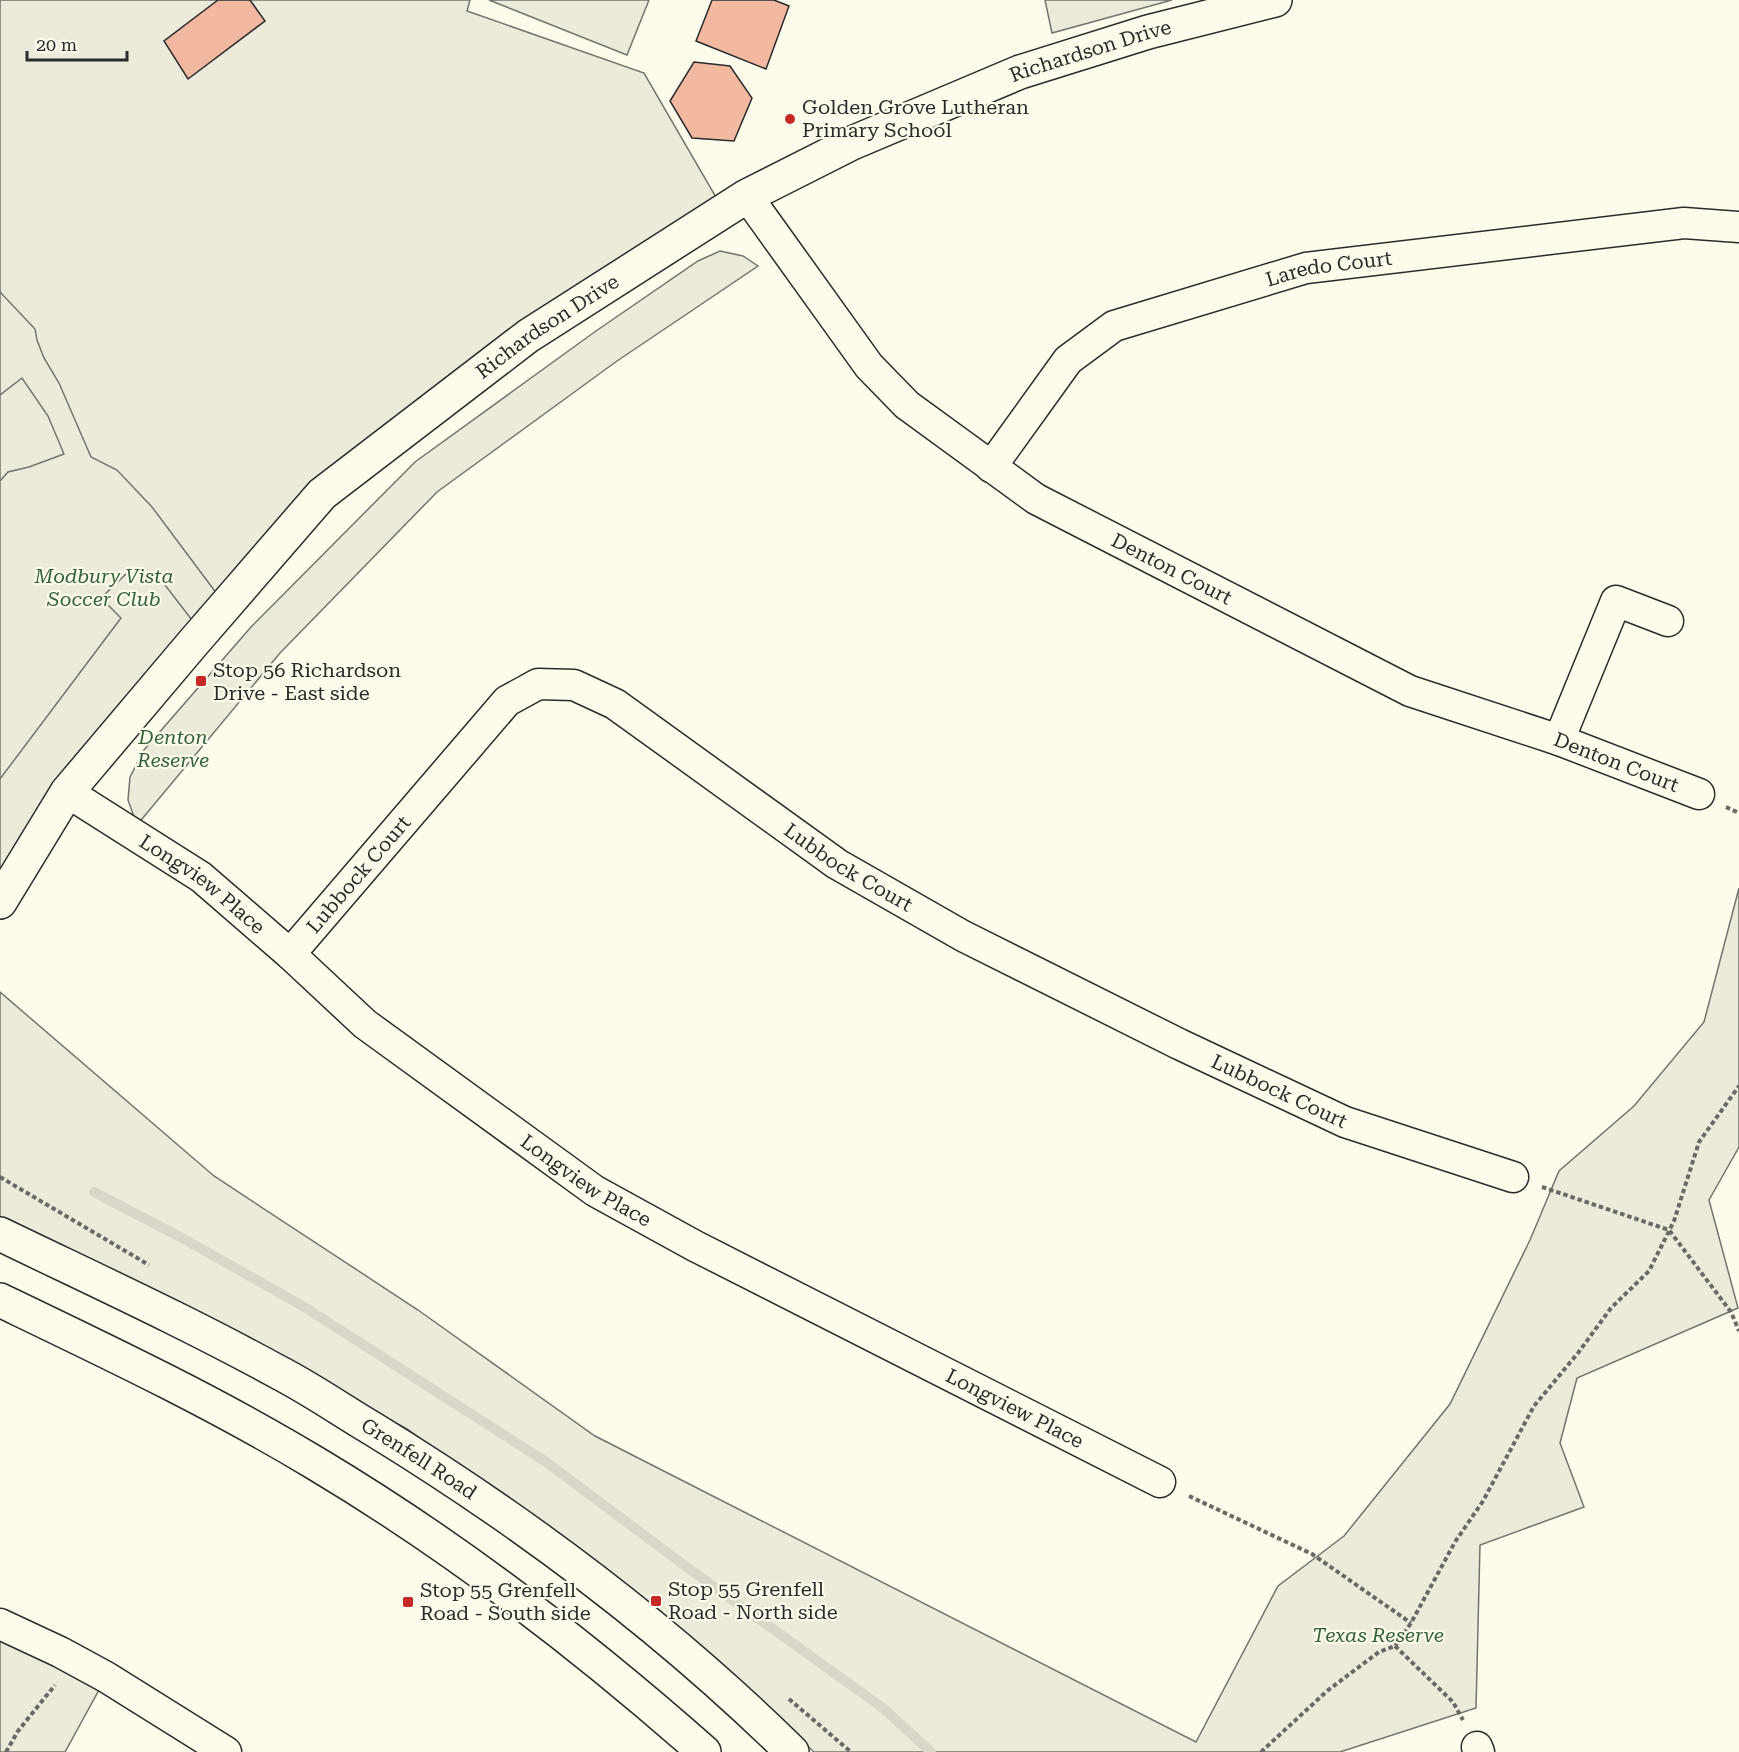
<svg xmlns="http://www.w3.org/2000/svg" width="1739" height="1752" viewBox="0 0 1739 1752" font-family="'Roboto Serif',serif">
	<rect width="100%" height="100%" fill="#fdfbea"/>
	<g fill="#ecebdb" stroke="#74746e" stroke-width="1.5">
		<path d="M0,0H470L467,11L644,73L724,211L322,494L0,902Z"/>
		<path d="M489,0H649L627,55Z"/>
		<path d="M720,251L743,256L758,266L617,361L437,492L280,653L137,825L128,800L130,777L144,750L251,627L415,462L596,331L698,261Z"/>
		<path d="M1739,888V1147L1709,1200L1738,1308L1577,1378L1560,1443L1584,1507L1480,1545L1476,1708L1340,1752H814L680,1629L407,1429L175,1304L0,1222V992L214,1176L418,1310L595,1436L1196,1742L1278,1586L1344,1536L1450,1404L1530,1240L1559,1171L1634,1106L1704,1022Z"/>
		<path d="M0,1624L106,1677L65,1752H0Z"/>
	</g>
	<g fill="#eceadb" stroke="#74746e" stroke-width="1.5">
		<path d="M1045,0H1172L1052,33Z"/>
		<path d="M0,292L35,329L37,340L44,358L59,383L91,457L117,470L152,507L226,606L202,633L162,581L142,573L126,574L101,598L121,618L0,779V481L8,472L29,467L64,454L48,416L22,378L0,395Z"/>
	</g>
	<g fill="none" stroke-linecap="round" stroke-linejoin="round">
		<path stroke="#d8d7c9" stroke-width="10" d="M94,1192L184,1239L306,1308L546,1462L684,1565L883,1708L931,1752"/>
	</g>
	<g fill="#f2b8a0" stroke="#2b2b2b" stroke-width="1.5">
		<path d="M218,0H250L265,21L188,79L164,41Z"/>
		<path d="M712,0H774L789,6L766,69L696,41Z"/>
		<path d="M694,62L730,66L752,98L734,141L692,138L670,101Z"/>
	</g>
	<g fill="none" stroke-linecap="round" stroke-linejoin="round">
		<g stroke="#2b2b2b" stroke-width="33">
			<g id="minor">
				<path id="s1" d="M747,196L869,366L907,405L1036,499L1410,691L1559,740L1699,794"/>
				<path id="s2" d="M991,467L1068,360L1114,326L1306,268L1684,223L1739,227"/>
				<path d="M1559,740L1616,601L1668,621"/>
				<path id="s3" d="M67,792L201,877L290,954L365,1024L595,1191L695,1246L1160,1482"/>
				<path id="s4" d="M290,954L507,701L538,684L574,685L615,704L837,864L963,936L1179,1044L1345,1122L1513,1177"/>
				<path d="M0,1624L60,1652L106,1677L226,1752"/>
				<path d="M1477,1747L1479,1752"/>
			</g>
		</g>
		<g stroke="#2b2b2b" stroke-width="36">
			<g id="tertiary">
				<path id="s5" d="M0,902L67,792L193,643L322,494L528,336L747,196L852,143L1020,72L1148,32L1275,0"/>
			</g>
		</g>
		<g stroke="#2b2b2b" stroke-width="36">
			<g id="secondary">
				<path id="s6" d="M0,1234C93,1279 187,1322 278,1372C311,1389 341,1410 373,1429C523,1521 666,1628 792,1752"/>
				<path d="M0,1300C106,1351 214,1402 315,1463C454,1546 583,1645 704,1752"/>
			</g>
		</g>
		<g stroke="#6a6964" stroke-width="4" stroke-dasharray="4.5 3" stroke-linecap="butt">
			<path d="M1726,807L1739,813"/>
			<path d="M0,1177L149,1265"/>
			<path d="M1542,1187L1669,1230L1731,1312L1739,1331"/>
			<path d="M1189,1496L1312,1554L1411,1623"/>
			<path d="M1395,1646L1453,1702L1463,1720"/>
			<path d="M789,1699L851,1752"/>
			<path d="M6,1752L18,1731L55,1685"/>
			<path d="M1261,1752L1327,1691L1379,1652L1395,1646L1411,1623L1455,1542L1483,1501L1534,1406L1578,1353L1611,1308L1649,1271L1674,1221L1699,1142L1739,1086"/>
		</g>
		<use href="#minor" stroke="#fdfbea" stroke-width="30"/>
		<use href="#tertiary" stroke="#fdfbea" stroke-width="33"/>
		<use href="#secondary" stroke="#fdfbea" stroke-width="33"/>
	</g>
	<g fill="#c62828" stroke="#fdfbea" stroke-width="2">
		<circle cx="790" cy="119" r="6"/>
		<rect x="195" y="675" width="12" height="12" rx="3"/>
		<rect x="650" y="1595" width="12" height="12" rx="3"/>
		<rect x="402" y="1596" width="12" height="12" rx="3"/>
	</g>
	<g text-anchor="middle" stroke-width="4.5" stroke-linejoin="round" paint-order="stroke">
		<g font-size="20" fill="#2b2b2b" stroke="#fdfbea">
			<text dy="7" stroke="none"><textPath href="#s5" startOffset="1414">Richardson Drive</textPath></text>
			<text dy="7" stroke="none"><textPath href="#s2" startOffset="412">Laredo Court</textPath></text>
			<text dy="7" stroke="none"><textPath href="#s5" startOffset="802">Richardson Drive</textPath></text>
			<text dy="7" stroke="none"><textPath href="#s1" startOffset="576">Denton Court</textPath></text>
			<text dy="7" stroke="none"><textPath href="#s1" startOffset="1062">Denton Court</textPath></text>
			<text dy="7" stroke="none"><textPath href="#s4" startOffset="735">Lubbock Court</textPath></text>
			<text dy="7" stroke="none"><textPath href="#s4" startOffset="105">Lubbock Court</textPath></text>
			<text dy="7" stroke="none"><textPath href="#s3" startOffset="164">Longview Place</textPath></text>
			<text dy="7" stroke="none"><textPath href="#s4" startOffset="1221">Lubbock Court</textPath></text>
			<text dy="7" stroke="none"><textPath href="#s3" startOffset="650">Longview Place</textPath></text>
			<text dy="7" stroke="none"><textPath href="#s3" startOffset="1136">Longview Place</textPath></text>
			<text dy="7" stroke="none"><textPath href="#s6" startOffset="476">Grenfell Road</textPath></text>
		</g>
		<g font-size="20" fill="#2b2b2b" stroke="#fdfbea" text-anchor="start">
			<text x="802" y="114">Golden Grove Lutheran<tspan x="802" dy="23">Primary School</tspan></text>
			<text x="213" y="677">Stop 56 Richardson<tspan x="213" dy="23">Drive - East side</tspan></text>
			<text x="668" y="1596">Stop 55 Grenfell<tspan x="668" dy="23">Road - North side</tspan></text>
			<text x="420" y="1597">Stop 55 Grenfell<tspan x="420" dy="23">Road - South side</tspan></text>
		</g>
		<g font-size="20" font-style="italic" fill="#34623c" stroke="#fdfbea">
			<text x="104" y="583">Modbury Vista<tspan x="104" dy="23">Soccer Club</tspan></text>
			<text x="173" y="744">Denton<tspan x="173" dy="23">Reserve</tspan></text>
			<text x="1378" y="1642">Texas Reserve</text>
		</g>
	</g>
	<path d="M27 51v9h100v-9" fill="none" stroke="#2b2b2b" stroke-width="3"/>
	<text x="36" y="51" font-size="18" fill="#2b2b2b" stroke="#fdfbea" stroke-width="4.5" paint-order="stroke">20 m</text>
</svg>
